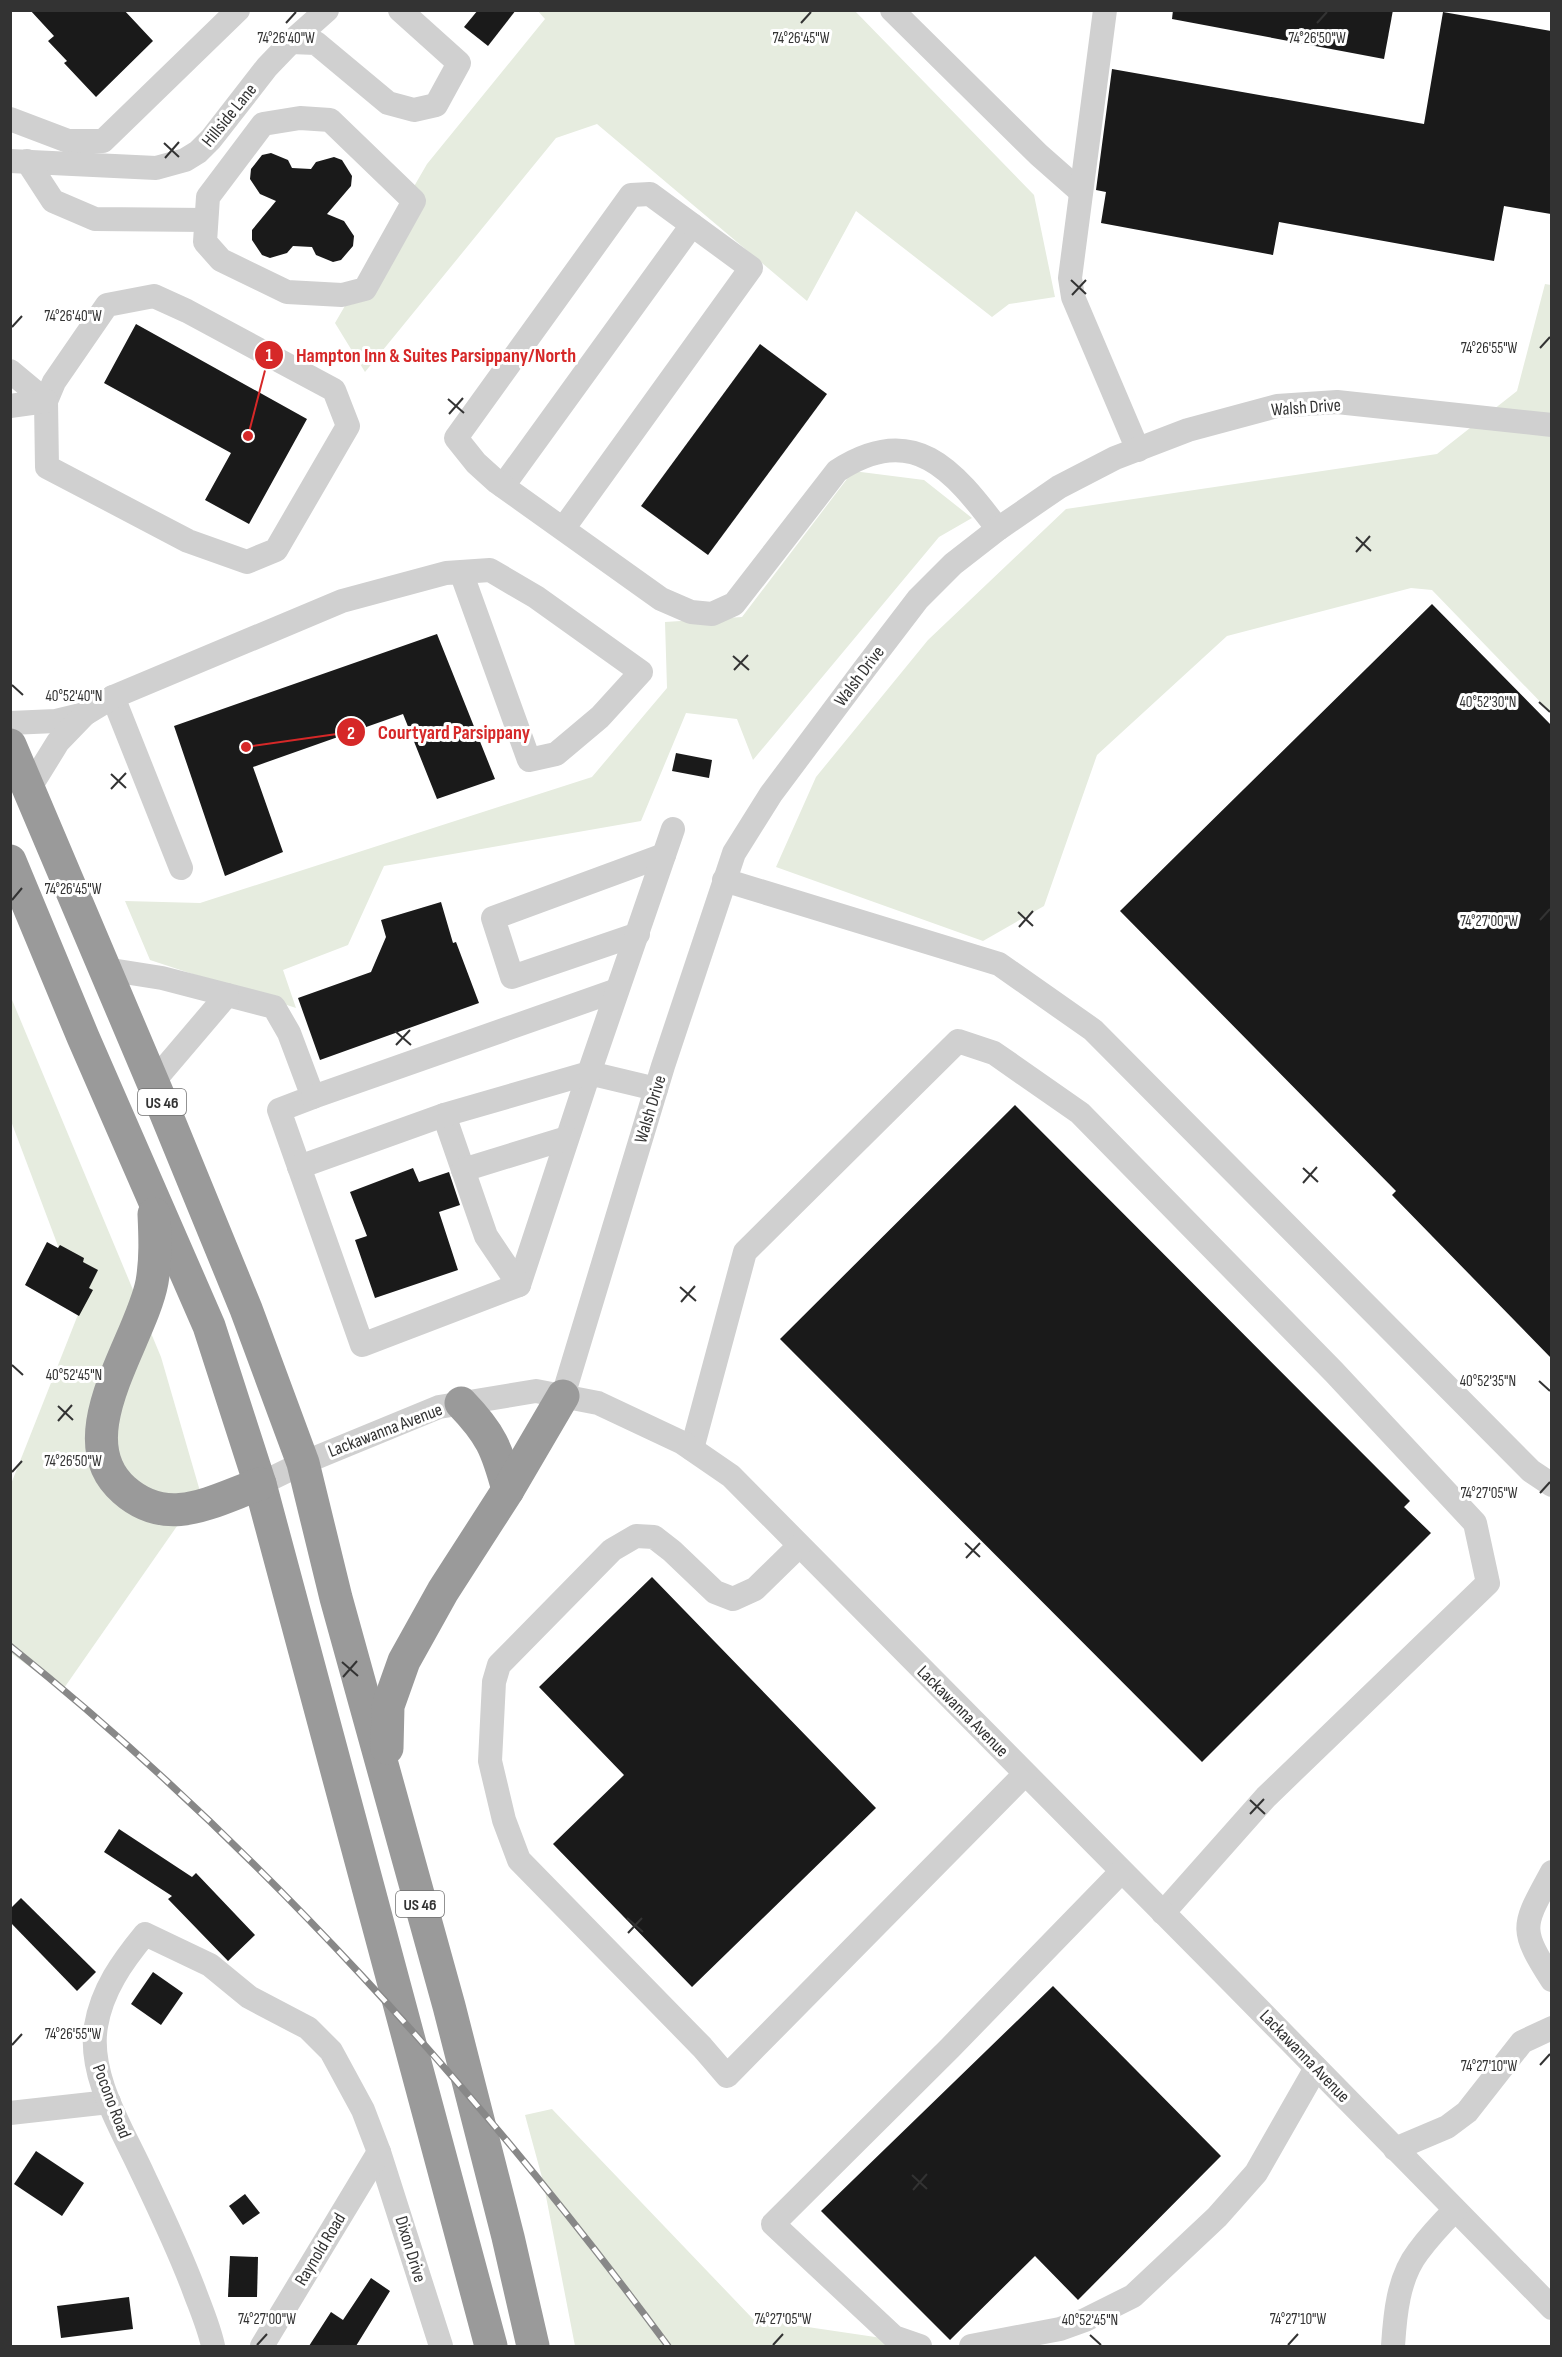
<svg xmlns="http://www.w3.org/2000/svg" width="1562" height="2357" viewBox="0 0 1562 2357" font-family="'Sofia Sans Condensed',sans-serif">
	<rect width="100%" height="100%" fill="#fff"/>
	<g fill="#e6ecdf">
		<path d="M537,10L855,11L1034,195L1055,297L1009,304L992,317L856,211L807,301L597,124L556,138L365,372L335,323L427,164L545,19Z"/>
		<path d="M1545,284L1551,285V713L1432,590L1411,588L1227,636L1097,755L1044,906L983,941L776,867L816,777L928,640L1066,509L1437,454L1517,391Z"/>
		<path d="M853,471L924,480L972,518L939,537L753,760L737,719L686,713L641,821L384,866L348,945L283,970L296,1008L150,960L125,901L200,903L592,777L667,688L665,622L742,617Z"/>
		<path d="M10,995L161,1357L204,1505L191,1506L62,1691L11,1653V1484L81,1307L11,1121Z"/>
		<path d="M552,2109L753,2319L936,2346H575L543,2181L525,2115Z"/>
	</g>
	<g fill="#1a1a1a">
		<path d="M30,10H124L153,41L96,97L64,63L67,61L48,41L54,36Z"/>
		<path d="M478,10H516L488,46L464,27Z"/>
		<path d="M1173,10H1393L1384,59L1172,19Z"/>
		<path d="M1443,12L1551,31V214L1504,206L1494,261L1279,222L1273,255L1101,223L1106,192L1096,190L1112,69L1424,124Z"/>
		<path d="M271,153L288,160L292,168L311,169L316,162L334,157L342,160L352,176L351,186L327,214L344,221L354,236L353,246L341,260L333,262L316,255L312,247L293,246L287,253L270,258L262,255L252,240V230L276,201L260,194L250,179L251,169L262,155Z"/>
		<path d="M136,324L307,419L249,524L205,500L231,453L104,383Z"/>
		<path d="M760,344L827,394L708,555L641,506Z"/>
		<path d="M1432,604L1551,725V1358L1392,1195L1396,1191L1120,911Z"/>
		<path d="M437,634L495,779L437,799L403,714L253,767L283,852L225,876L174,726Z"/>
		<path d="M676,753L712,760L709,778L672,771Z"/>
		<path d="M441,902L453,943L456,942L479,1003L320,1060L298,998L371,972L386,937L381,920Z"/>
		<path d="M1015,1105L1410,1501L1404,1507L1431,1533L1202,1762L780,1339Z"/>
		<path d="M413,1168L419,1182L449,1172L460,1205L439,1212L458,1270L375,1298L355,1240L367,1236L350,1192Z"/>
		<path d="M47,1242L58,1248L60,1245L84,1258L83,1262L98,1270L89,1288L93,1290L79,1316L25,1285Z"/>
		<path d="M652,1577L876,1808L692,1987L553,1844L624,1775L539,1687Z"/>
		<path d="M119,1829L192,1877L196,1873L255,1935L228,1961L168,1899L172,1896L104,1852Z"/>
		<path d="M21,1898L96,1972L77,1991L10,1922V1909Z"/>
		<path d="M153,1972L183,1993L161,2025L131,2004Z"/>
		<path d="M1053,1986L1221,2156L1078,2300L1035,2256L950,2340L821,2211Z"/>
		<path d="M36,2151L84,2183L62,2216L14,2184Z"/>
		<path d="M245,2194L260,2213L243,2225L229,2206Z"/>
		<path d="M230,2256L258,2257L257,2297H228Z"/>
		<path d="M371,2278L390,2291L356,2346H309L331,2312L343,2320Z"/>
		<path d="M129,2297L133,2329L61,2338L57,2306Z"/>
	</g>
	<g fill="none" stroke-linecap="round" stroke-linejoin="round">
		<g stroke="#d0d0d0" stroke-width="24">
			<path d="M892,10L1039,155L1081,192"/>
			<path d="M1105,10L1070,278L1073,297L1138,450"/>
			<path d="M291,42L316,43L388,103L414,110L436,105L459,63L400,10"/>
			<path d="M300,118L330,120L414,201L365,289L342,295L287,292L221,260L205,242L208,197L263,124Z"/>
			<path d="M10,119L68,141H103L238,10"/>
			<path d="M10,161L156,168L185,160L198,152L211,139L267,67L291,42L327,10"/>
			<path d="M27,161L53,201L95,219L206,220"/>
			<path d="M10,371L46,401L47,467L188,541L247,562L276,550L348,426L334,390L187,311L154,296L107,305L54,382L46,401"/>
			<path d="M10,406L46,401"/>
			<path d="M503,486L692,225"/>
			<path d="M563,529L751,268L650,194L631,195L456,438L476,463L497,482L661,599L691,612L712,614L734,604L837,471C914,421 953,470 998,529"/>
			<path d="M113,697L181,868"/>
			<path d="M10,723L56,721L85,714"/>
			<path d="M29,789L58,742L85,714L113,697L342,601L446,573L490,570L536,597L641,672L600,717L556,754L529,760L461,572"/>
			<path d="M724,880L999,964L1093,1030L1531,1471L1552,1485"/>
			<path d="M638,934L512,977L493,918L664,855"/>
			<path d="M105,969L162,978L274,1007L289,1033L313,1097L279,1110L362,1345L519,1285L589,1073L656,1089"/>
			<path d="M153,1082L227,995"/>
			<path d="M313,1097L617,990"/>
			<path d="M444,1115L486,1236L519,1285"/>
			<path d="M299,1167L444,1115L589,1073L673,829"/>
			<path d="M463,1170L567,1138"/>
			<path d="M563,1396L663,1066L734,853L771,794L866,667L918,599L953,564L998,529L1059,487L1115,458L1188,430L1277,406L1337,402L1552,425"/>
			<path d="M692,1449L745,1252L958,1041L994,1053L1080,1113L1334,1372L1475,1523L1488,1583L1266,1797L1163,1913"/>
			<path d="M260,1484L303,1463L439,1407L536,1391L598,1403L683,1443L731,1476L1233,1983L1552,2308"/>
			<path d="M799,1546L755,1589L733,1599L715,1592L672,1551L654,1537L636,1536L612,1550L499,1665L494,1682L490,1761L504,1820L519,1860L702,2047L727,2076L1025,1774"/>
			<path d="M1552,1872C1523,1926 1518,1927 1552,1980"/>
			<path d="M10,2113L109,2102"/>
			<path d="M1395,2149L1447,2127L1467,2112L1522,2042L1552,2028"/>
			<path d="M213,2346C209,2327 201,2309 194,2290C178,2247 158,2206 138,2164C119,2124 88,2073 96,2026C102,1990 122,1962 145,1934L210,1965L249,1997L308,2028L331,2051L363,2110L379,2152L441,2346"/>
			<path d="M262,2346L379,2152"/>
			<path d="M920,2346L894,2337L773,2224L950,2048L1121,1872"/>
			<path d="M971,2346L1060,2329L1085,2320L1133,2296L1217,2217L1256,2173L1316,2068"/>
			<path d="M1393,2346C1395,2315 1398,2278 1418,2252C1429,2237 1442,2223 1455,2210"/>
		</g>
		<g stroke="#9a9a9a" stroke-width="33">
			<path d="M10,745L162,1104L246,1309L303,1463L336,1598L449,2006L508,2237L533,2346"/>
			<path d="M10,861L83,1037L209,1326L260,1484L491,2346"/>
			<path d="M154,1214C155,1236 156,1259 152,1282C141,1341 64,1438 124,1490C168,1529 212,1501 260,1484"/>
			<path d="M461,1403C491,1434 497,1449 508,1490"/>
			<path d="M387,1748L388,1706L404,1661L443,1591L508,1490L563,1396"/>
		</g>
		<g stroke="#888" stroke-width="7">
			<path id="rail" d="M10,1646C257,1844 480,2092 668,2346"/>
		</g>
		<use href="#rail" stroke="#fff" stroke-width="4.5" stroke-dasharray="14" stroke-linecap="butt"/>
	</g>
	<path fill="none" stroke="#333" stroke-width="2" d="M286,23L296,12M801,23L811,12M1317,23L1327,12M164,143L179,157M165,158L179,142M1071,280L1086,294M1072,295L1086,280M12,327L22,316M1540,348L1550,337M448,399L464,413M449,414L463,398M1356,537L1371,551M1356,552L1370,536M733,656L749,670M734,670L748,655M12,685L23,695M1539,702L1550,712M111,774L126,788M111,789L126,773M12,900L22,888M1018,912L1033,926M1540,920L1550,909M1019,927L1033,911M395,1031L411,1045M396,1045L410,1030M1303,1168L1318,1182M1303,1183L1317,1167M680,1287L696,1301M681,1302L695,1286M12,1365L23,1375M1539,1381L1550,1391M58,1406L73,1420M58,1421L72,1405M12,1472L22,1461M1540,1493L1550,1482M965,1543L980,1557M966,1558L980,1543M342,1662L358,1676M343,1677L357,1661M1250,1800L1265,1814M1250,1814L1264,1799M627,1918L643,1932M628,1933L642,1918M12,2045L22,2034M1540,2065L1550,2054M912,2175L927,2189M913,2190L927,2174M1090,2335L1101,2345M257,2345L267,2334M773,2345L783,2334M1288,2345L1298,2334"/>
	<g text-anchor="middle" stroke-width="6" stroke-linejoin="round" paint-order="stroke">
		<g fill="#fff" stroke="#707070" stroke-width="1.5">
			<rect x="138" y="1089" width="48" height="26" rx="4.5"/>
			<rect x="396" y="1891" width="48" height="26" rx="4.5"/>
		</g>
		<g font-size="16" font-weight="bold" fill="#333">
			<text x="162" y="1108">US 46</text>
			<text x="420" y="1910">US 46</text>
		</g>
		<g font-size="18" fill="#333" stroke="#fff">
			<text transform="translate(229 115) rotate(-51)" y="6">Hillside Lane</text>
			<text transform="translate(1306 407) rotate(-4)" y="6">Walsh Drive</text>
			<text transform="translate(859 676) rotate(-53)" y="6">Walsh Drive</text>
			<text transform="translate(650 1109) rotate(-73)" y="6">Walsh Drive</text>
			<text transform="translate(385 1430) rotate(-21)" y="6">Lackawanna Avenue</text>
			<text transform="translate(963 1711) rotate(45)" y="6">Lackawanna Avenue</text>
			<text transform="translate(1305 2056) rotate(46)" y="6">Lackawanna Avenue</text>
			<text transform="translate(112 2101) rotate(69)" y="6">Pocono Road</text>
			<text transform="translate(320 2249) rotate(-59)" y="6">Raynold Road</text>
			<text transform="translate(411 2249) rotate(73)" y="6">Dixon Drive</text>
		</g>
	</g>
	<g font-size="15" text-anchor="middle" fill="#333" stroke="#fff" stroke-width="6" stroke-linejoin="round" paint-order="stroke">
		<text x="286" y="43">74°26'40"W</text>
		<text x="801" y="43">74°26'45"W</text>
		<text x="1317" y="43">74°26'50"W</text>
		<text x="73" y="321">74°26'40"W</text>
		<text x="1489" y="353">74°26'55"W</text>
		<text x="74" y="701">40°52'40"N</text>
		<text x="1488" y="707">40°52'30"N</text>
		<text x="73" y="894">74°26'45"W</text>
		<text x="1489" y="926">74°27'00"W</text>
		<text x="74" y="1380">40°52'45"N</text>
		<text x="1488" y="1386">40°52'35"N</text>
		<text x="73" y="1466">74°26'50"W</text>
		<text x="1489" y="1498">74°27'05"W</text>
		<text x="73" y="2039">74°26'55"W</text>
		<text x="1489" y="2071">74°27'10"W</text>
		<text x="267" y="2324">74°27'00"W</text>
		<text x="783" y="2324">74°27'05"W</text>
		<text x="1298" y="2324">74°27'10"W</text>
		<text x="1090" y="2325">40°52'45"N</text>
	</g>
	<path fill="none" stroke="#d62828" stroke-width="2" d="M248 436L269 355M246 747L351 732"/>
	<g fill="#d62828" stroke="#fff" stroke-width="2">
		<circle cx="248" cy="436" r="6"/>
		<circle cx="246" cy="747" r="6"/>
		<circle cx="269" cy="355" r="15"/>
		<circle cx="351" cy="732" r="15"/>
	</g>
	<g font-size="18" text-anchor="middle" font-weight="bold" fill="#fff">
		<text x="269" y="361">1</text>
		<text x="351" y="739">2</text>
	</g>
	<g font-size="20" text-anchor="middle" font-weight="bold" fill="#d62828" stroke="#fff" stroke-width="6" stroke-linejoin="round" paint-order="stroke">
		<text x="436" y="362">Hampton Inn &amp; Suites Parsippany/North</text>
		<text x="454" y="739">Courtyard Parsippany</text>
	</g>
	<rect width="1562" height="2357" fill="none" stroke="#333333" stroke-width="24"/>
</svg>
